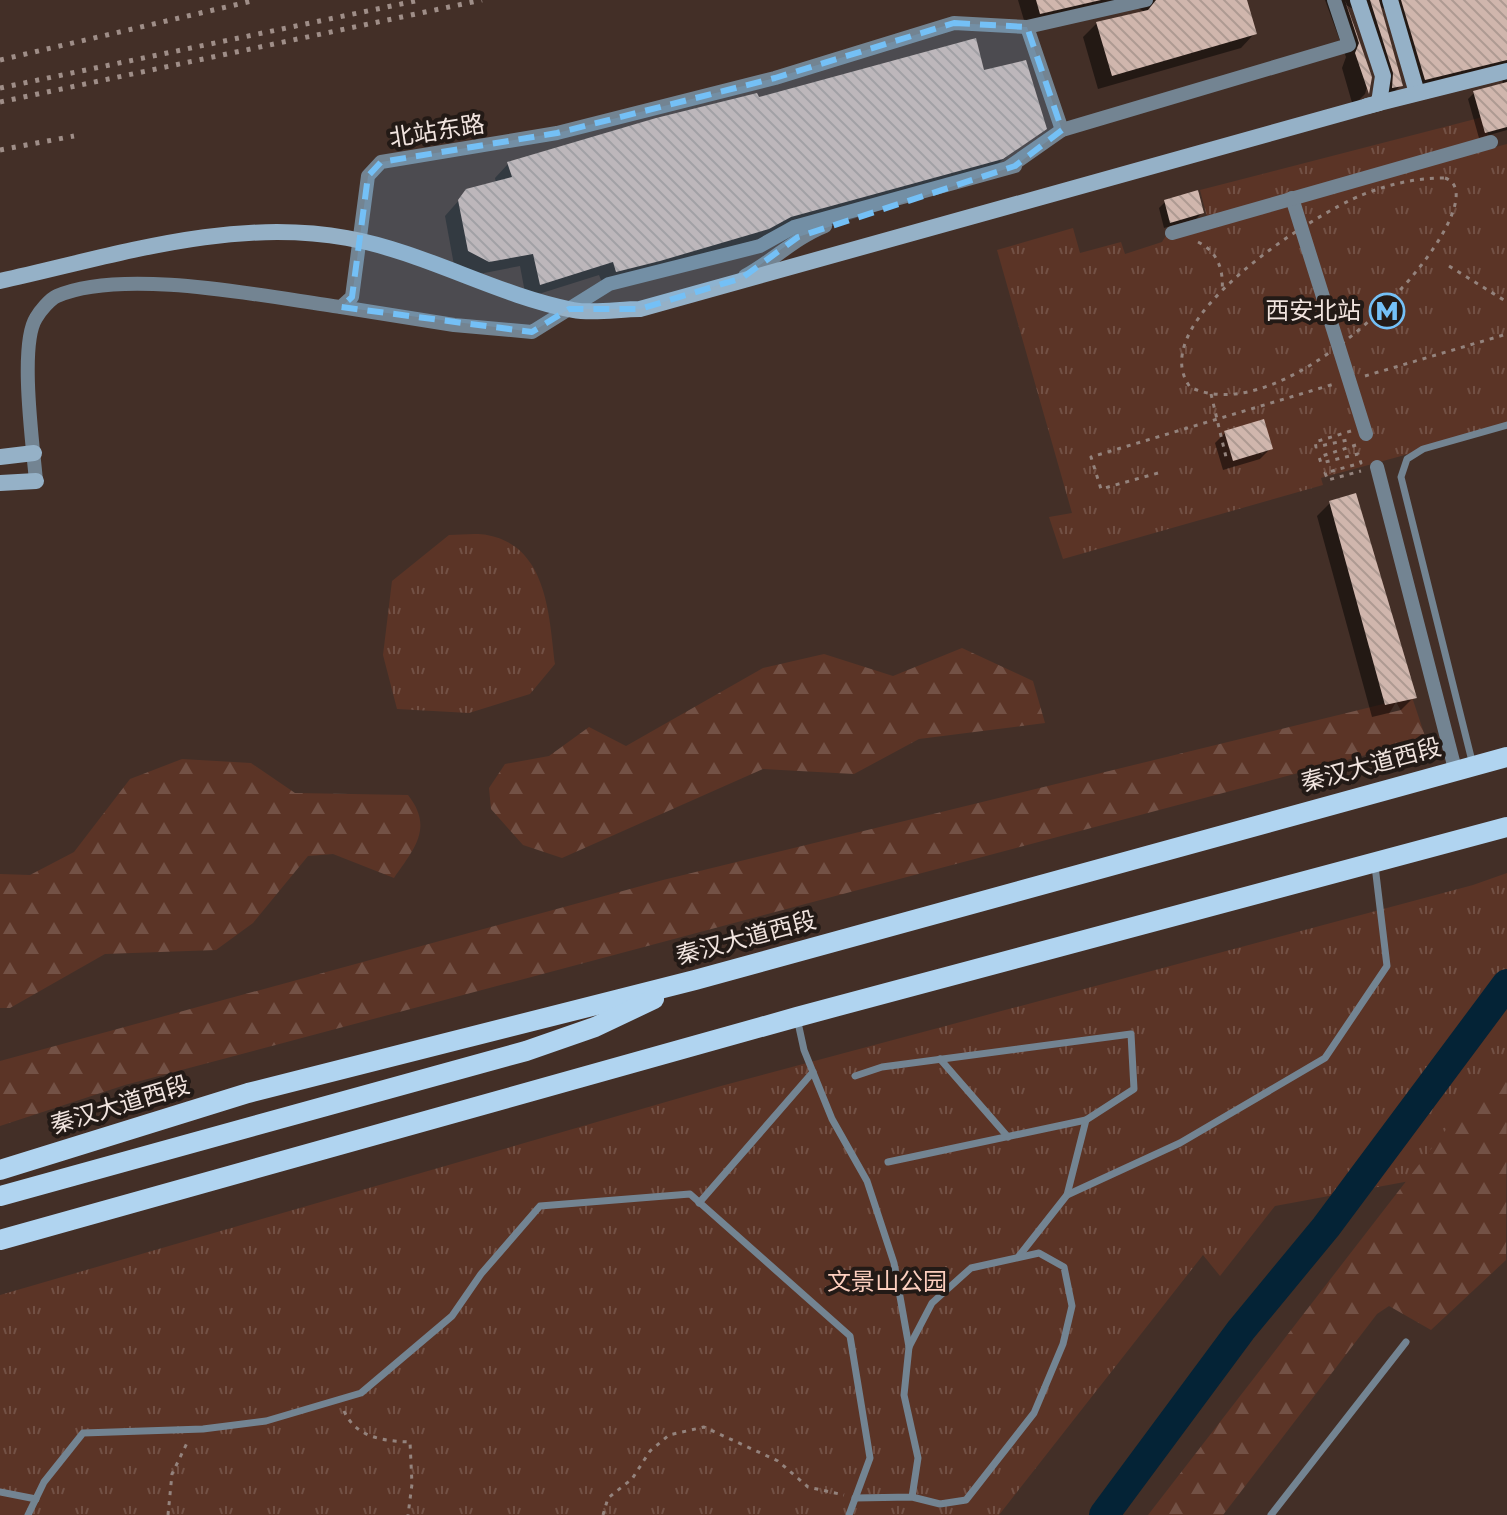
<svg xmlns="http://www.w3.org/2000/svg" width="1507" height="1515" viewBox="0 0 1507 1515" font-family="Quicksand,'Noto Sans SC',sans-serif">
	<defs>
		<pattern id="grass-tufts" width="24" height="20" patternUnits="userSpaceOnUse" patternTransform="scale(2)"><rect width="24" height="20" fill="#5b3426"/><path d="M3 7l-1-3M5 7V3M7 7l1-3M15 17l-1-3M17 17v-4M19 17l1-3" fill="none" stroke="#735145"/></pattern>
		<pattern id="forest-firs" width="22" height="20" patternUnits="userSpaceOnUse" patternTransform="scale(2)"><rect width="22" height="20" fill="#5b3426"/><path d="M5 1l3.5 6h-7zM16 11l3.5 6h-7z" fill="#735145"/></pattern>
		<pattern id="building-back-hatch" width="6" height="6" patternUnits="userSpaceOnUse" patternTransform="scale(2)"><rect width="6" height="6" fill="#d0b6ad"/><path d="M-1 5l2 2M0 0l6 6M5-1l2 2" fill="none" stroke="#ae9a92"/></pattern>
	</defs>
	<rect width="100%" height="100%" fill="#432f27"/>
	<g fill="url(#grass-tufts)">
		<path d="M1483,117L1492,148L1507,144V427L1321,478L1323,485L1063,559L1049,517L1072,513L997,250L1073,228L1080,253L1121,242L1125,254L1162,242L1172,226L1207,217L1200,190Z"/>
		<path d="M449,535C461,535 476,533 487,535C548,546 549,617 555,664L530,694L469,713L397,709L383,655L392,581Z"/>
		<path d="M1507,873V1163L1275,1206L1220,1276L1203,1255L999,1515H0V1295L721,1086L1473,885Z"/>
	</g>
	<g fill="url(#forest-firs)">
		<path d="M962,648L1033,681L1045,723L919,739L854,774L763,769L562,858L523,845L491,809L489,788L505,764L549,756L589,727L626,746L763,668L824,654L893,676Z"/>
		<path d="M1412,697L1426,739L125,1085L0,1126V1061L663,880Z"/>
		<path d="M182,759L251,763L295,793L408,795C434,828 414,849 394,878L333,854L308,856L253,923L216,950L105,954L10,1008H0V874L30,875L74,852L130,779Z"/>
		<path d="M1507,1057L1506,1260L1431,1330L1389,1306L1377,1314L1223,1515H1148L1472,1096Z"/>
	</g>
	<g fill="#0007">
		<path d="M1018,0H1245L1254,34L1241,48L1098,89L1083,37L1097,23L1145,12L1129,3L1026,27Z"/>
		<path d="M1325,0H1507V130L1479,138L1468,99L1474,93L1503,85L1502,78L1411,93L1387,11L1378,5L1401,85L1387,99L1355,10L1346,5L1370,77L1365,94L1353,106L1342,68L1346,57Z"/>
		<path d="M982,72L1044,128L987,172L603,285L599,275L526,298L520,266L474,275L454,265L445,216L468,190L496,183L495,178L508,164L758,100Z"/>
		<path d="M1165,202L1202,213L1196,219L1164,228L1159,208Z"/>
		<path d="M1225,433L1270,449L1260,459L1223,470L1215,443Z"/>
		<path d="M1330,503L1414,697L1401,710L1372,717L1317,516Z"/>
	</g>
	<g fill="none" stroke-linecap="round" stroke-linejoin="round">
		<path stroke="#042336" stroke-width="30" d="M1104,1515L1241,1330L1326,1227L1507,984"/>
	</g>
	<g fill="url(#building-back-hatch)">
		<path d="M1036,0H1101L1040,14Z"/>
		<path d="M1156,0H1247L1257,34L1112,76L1096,22L1148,10Z"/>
		<path d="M1345,0L1372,77L1369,94L1355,53L1359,43Z"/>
		<path d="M1370,0H1379L1403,86L1392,88L1393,73Z"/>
		<path d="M1401,0H1507V60L1425,80Z"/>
		<path d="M976,38L984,70L1026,60L1047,129L1003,159L791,217L769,229L660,261L616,272L613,262L540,285L533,254L489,262L468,251L458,200L466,189L512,177L507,162L656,118L757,93L759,97Z"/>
		<path d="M1507,82V127L1485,133L1473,91Z"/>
		<path d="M1198,190L1204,213L1170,223L1164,200Z"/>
		<path d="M1264,419L1273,449L1233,461L1224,431Z"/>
		<path d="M1356,493L1417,698L1385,705L1329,501Z"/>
	</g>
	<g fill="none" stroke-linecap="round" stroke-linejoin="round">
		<g stroke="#94837d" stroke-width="3" stroke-dasharray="4 6" stroke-linecap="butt">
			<path d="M1445,178C1507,199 1296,440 1190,387C1142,322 1314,214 1362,195C1389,184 1416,178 1445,178Z"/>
			<path d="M1198,242C1218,252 1224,270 1222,292"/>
			<path d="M1449,266L1507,302"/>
			<path d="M1365,376L1507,334"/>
			<path d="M1211,394L1226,457"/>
			<path d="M1351,431L1315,442L1316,447L1352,439"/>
			<path d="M1356,445L1319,457L1321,463L1358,454L1361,463L1325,473L1328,480L1361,471"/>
			<path d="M1158,473L1101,489L1091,457L1334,384"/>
			<path d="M344,1411C356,1438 384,1441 410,1442L412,1484L408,1515"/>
			<path d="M168,1515L172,1474L187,1443"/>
			<path d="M603,1515L608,1498L632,1479L650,1451L669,1435L704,1427L778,1461L808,1487L844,1495"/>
		</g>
		<g stroke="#738492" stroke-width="7">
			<path d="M1473,765L1401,477L1407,459L1423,449L1507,425"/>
			<path d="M797,1018L804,1050L832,1119L867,1181L894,1263L909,1347"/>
			<path d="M940,1059L1008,1137"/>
			<path d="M855,1076L882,1067L1131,1034L1134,1089L1086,1120L1067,1195"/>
			<path d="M888,1162L1086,1120"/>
			<path d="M699,1203L813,1072"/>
			<path d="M1019,1256L1067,1195L1180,1143L1325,1058L1387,966L1375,866"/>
			<path d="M0,1492L36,1499"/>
			<path d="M855,1498L912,1497L940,1504L966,1500L1034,1413L1063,1344L1072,1306L1064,1267L1039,1253L971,1268L932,1303L909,1347L904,1395L918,1458L912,1497"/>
			<path d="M28,1515L44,1482L83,1433L203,1429L266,1421L361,1393L452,1316L481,1274L540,1206L690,1194L850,1336L870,1458L849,1515"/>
			<path d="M1271,1515L1406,1342"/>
		</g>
		<g stroke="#738492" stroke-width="14">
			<path d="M1027,27L1062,130"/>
			<path d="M1009,167L1062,130L1349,45L1334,0"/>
			<path d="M1292,198L1366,434"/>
			<path d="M1172,233L1491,142"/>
			<path d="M745,276C774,260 795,238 825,226"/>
			<path d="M341,307L454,325L532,332L609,284L760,246L794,227L1015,166"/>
			<path d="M1377,467L1455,769"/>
			<path d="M36,481C33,446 19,345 36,318C40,311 50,299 57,296C124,267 267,297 341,307L352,297L368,176L381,162L557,133L775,78L954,23L1027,27L1146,0"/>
		</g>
		<g stroke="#95b1c7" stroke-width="16">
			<path d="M1390,0L1417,93"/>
			<path d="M1367,106L1507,71"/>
			<path d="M0,457L34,453"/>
			<path d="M0,483L36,481"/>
		</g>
		<g stroke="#b0d4f0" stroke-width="20">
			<path d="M0,1170L248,1093L695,980L1507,757"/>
			<path d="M0,1196L526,1051L595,1027L654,999"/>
			<path d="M0,1240L797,1017L1507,827"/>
		</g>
		<g stroke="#9f8e88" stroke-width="5" stroke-dasharray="4 8" stroke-linecap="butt">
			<path d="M0,60L256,0"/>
			<path d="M0,88L420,0"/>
			<path d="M0,102L482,0"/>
			<path d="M0,150L74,136"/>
		</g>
		<path stroke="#95b1c7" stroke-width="16" d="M0,281C114,256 230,217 347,238C425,252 496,295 573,310C594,314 619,309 640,309L1379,103L1383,76L1358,0"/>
	</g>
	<path fill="#74c0f6" fill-opacity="0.2" stroke="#74c0f6" stroke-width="6" stroke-dasharray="16 10" stroke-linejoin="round" d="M954,23L1027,27L1062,130L1015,166L798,237L742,278L640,309H569L532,332L341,307L352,297L368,176L381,162L557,133L775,78Z"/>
	<defs>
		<g id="metro-ring" transform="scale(1.8)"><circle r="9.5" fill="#231a16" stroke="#74c0f6" stroke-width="1.5"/><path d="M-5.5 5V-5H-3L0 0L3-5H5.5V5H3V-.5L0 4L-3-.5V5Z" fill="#74c0f6"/></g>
	</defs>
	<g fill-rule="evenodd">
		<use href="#metro-ring" x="1387" y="311"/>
	</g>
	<g text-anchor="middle" stroke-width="8" stroke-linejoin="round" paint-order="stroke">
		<g font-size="24" fill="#f1e4df" stroke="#231a16">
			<text transform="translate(437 131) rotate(-9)" y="8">北站东路</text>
			<text transform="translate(1371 765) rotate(-15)" y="8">秦汉大道西段</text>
			<text transform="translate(746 938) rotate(-15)" y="8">秦汉大道西段</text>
			<text transform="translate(120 1105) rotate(-17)" y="8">秦汉大道西段</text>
		</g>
		<g font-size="24" fill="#f1e4df" stroke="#231a16" text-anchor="end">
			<text x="1361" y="319">西安北站</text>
		</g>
		<g font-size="24" fill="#fdcfbf" stroke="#231a16">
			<text x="887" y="1290">文景山公园</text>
		</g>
	</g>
</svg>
